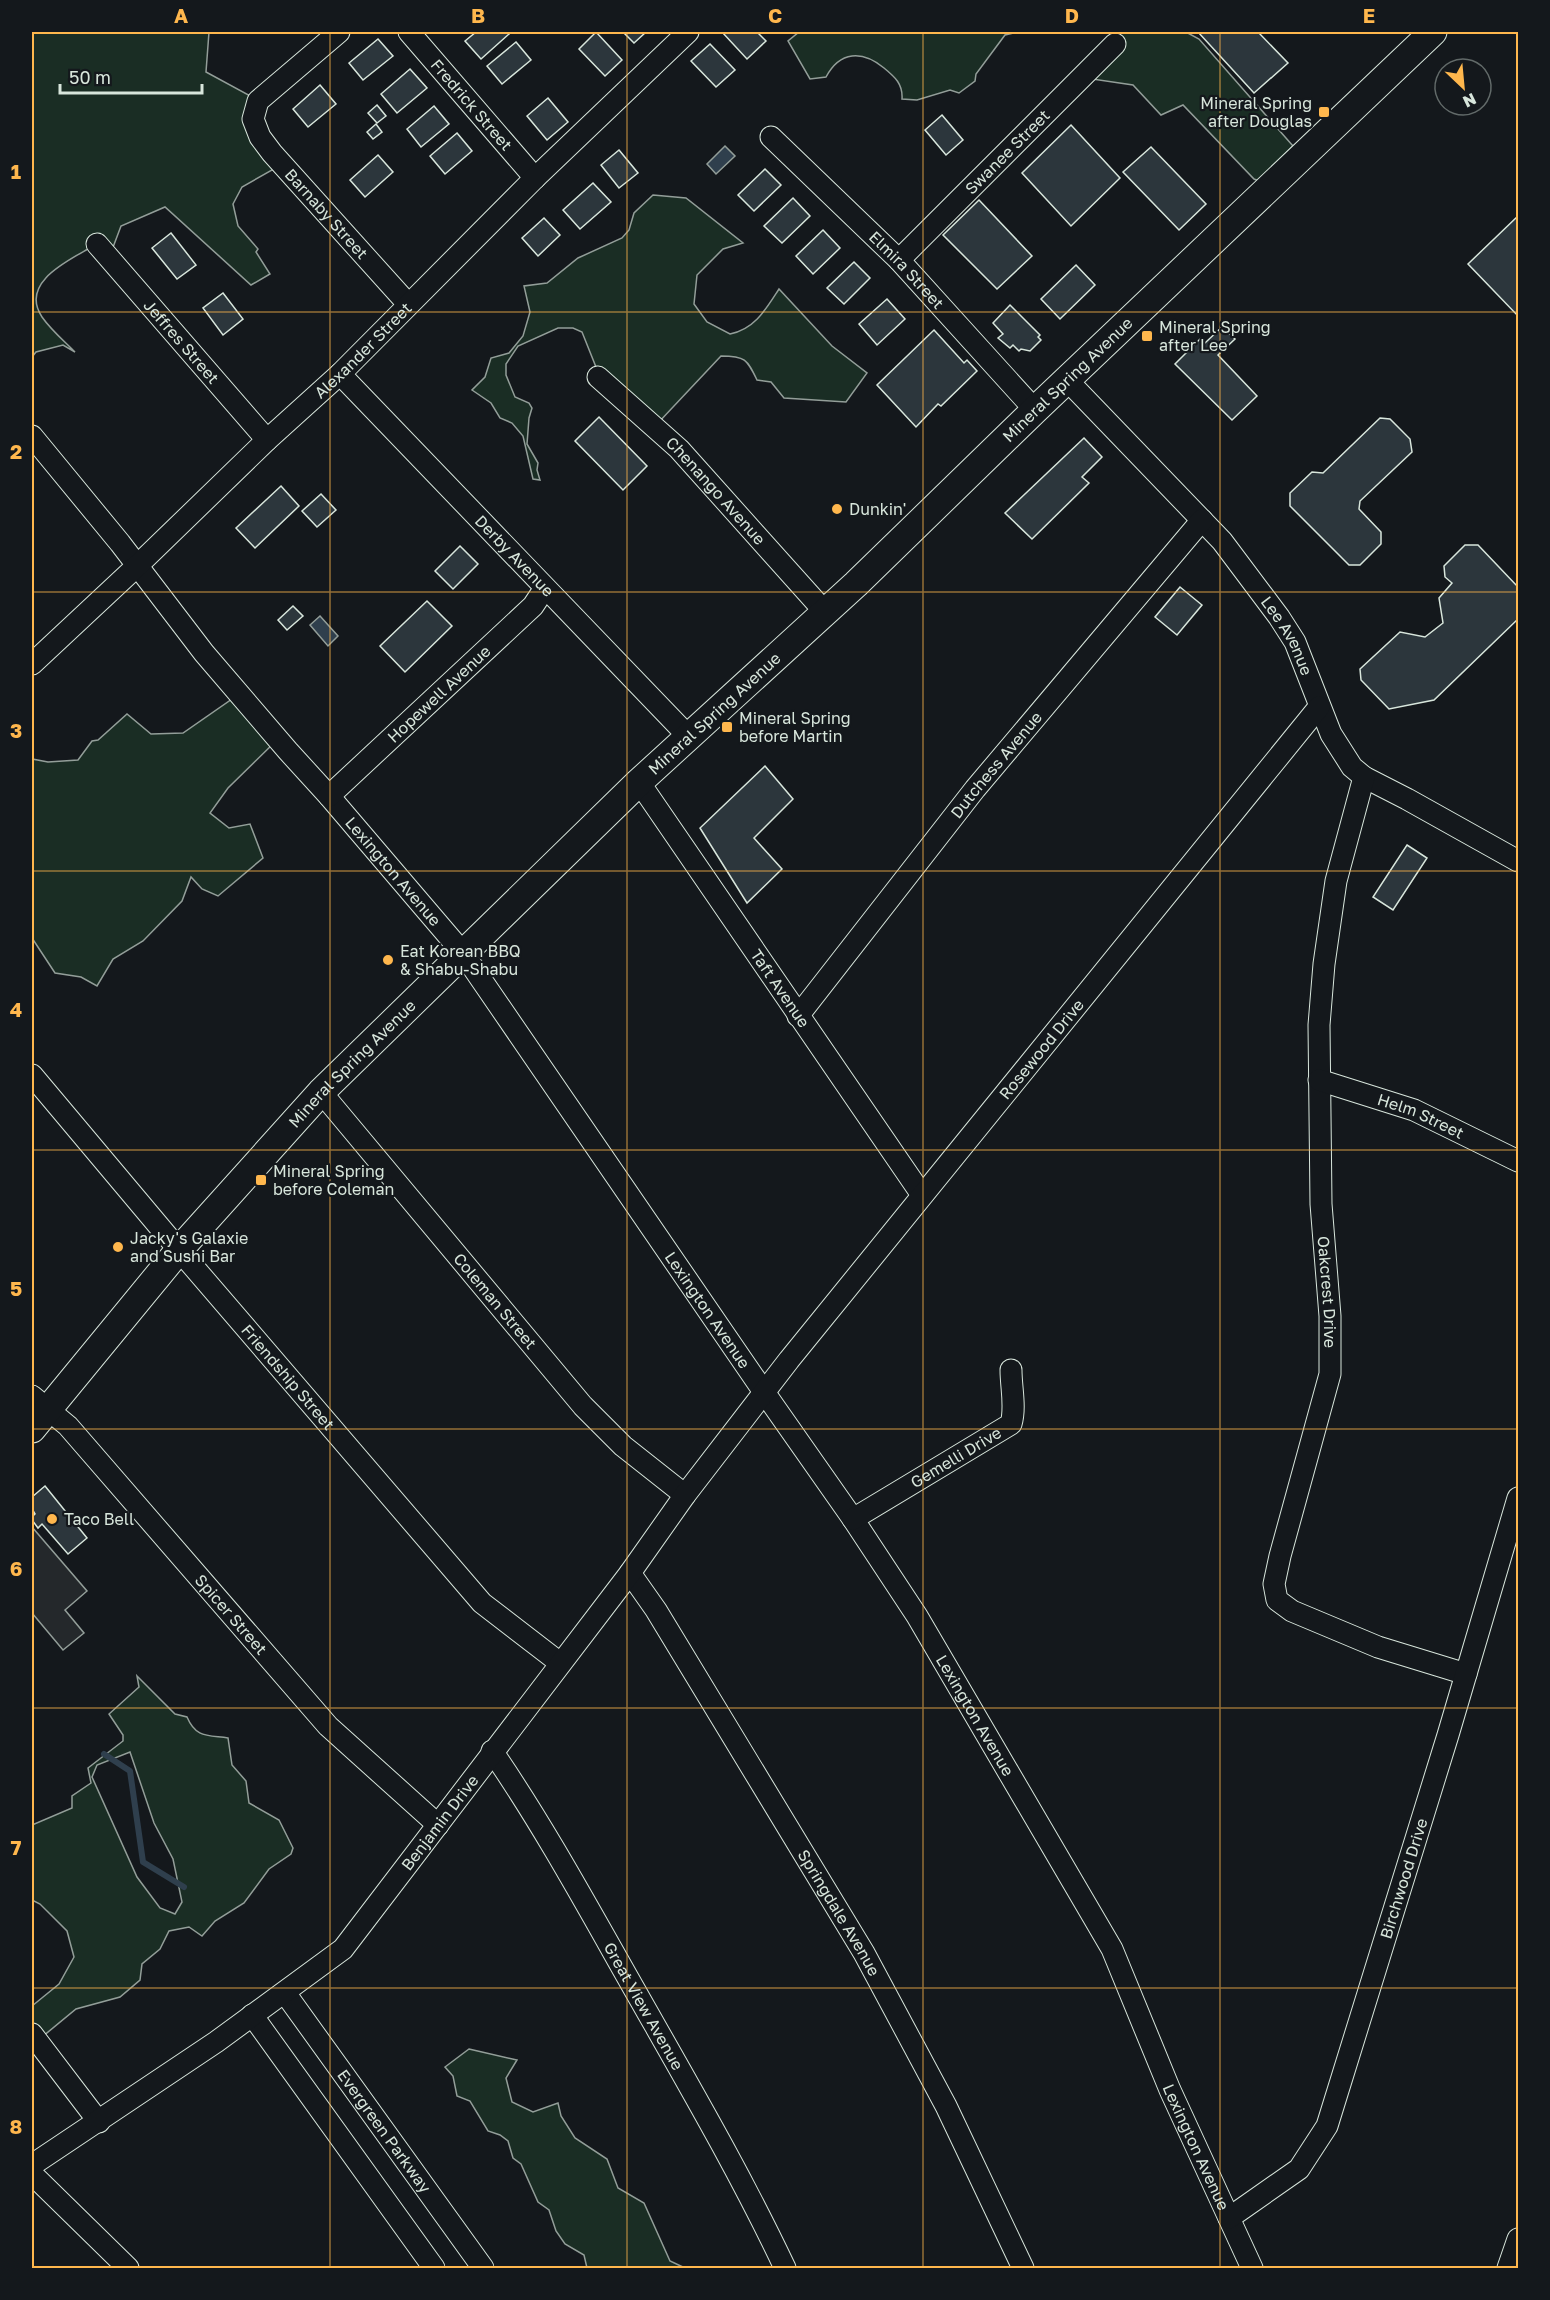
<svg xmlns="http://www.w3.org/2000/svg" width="1550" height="2300" viewBox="0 0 1550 2300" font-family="'Golos Text',sans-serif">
	<rect width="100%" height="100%" fill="#14181c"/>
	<g fill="#1a2d24" stroke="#939e99" stroke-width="1.5" fill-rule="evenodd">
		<path d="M32,32H209L206,72L256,99L281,165L242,187L233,204L238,226L258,249L256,252L270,274L251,285L165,207L121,226L109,258L88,249C65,262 20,284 42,317C51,330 64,341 75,352L63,345L36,352L32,357Z"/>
		<path d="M799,32H1018L1005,35L976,74L975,81L959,93L950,90L917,100L902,99C903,84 895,77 884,68C862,50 840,51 826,77L810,79L788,41Z"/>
		<path d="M1119,32H1186L1199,39L1293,146L1259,181L1254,179L1183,105L1161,115L1133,85L1092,79L1115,44Z"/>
		<path d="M653,195L686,198L743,243L723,249L697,275L694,304L707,322L730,334C755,329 766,309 779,289L832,346L867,373L846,402L784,398L771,382L757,380C747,359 745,356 721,356L658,423L596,367L582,332L573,328H558L518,346L506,364V375L515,397L529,403L532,408L529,418L527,444L538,463L537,470L540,480L533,479L523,436L512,423L500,418L491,403L472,390L485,377L491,358L509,353L523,336L530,312L524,286L547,283L578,258L622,238L629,230L634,213Z"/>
		<path d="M235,697L278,739L228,788L210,813L229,828L250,824L263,858L218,896L202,889L191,877L182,901L143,941L113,959L97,986L81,977L55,973L32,938V759L48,762L78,760L92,741L98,740L127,714L151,734L183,733Z"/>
		<path d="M137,1676L175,1714L187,1717C196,1738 207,1735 228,1738L232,1765L246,1781L249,1803L279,1820L293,1848L291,1854L269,1869L244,1903L215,1921L202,1936L189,1927L169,1931L160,1949L142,1964L140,1980L120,1997L76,2009L42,2037L32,2028V2006L59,1984L74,1957L67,1931L40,1904L32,1900V1825L72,1808V1796L91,1783L88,1768L123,1741V1735L109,1714L139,1687ZM130,1752L154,1823L173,1859L182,1902L175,1914L160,1908L137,1877L92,1777L97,1765Z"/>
		<path d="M469,2049L517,2060L506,2078L512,2102L533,2112L558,2103L561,2116L575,2138L607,2159L618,2188L644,2203L670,2261L685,2268H587L584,2255L565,2244L556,2231L549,2210L538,2202L521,2164L513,2158L508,2141L500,2135L488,2131L470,2101L457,2096L453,2076L445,2067Z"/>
	</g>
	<path fill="#24282b" stroke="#939e99" stroke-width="1.5" d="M32,1527L87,1591L65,1610L84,1633L63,1650L32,1613Z"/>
	<g fill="#2f3f4d" stroke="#939e99" stroke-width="1.5">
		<path d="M725,146L735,156L716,174L707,164Z"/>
		<path d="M320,616L338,636L328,646L310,625Z"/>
	</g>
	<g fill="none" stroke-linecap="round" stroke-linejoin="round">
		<path stroke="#2f3f4d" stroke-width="6" d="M104,1754L130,1771L143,1862L184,1887"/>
	</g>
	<g fill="#2c363c" stroke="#d8e6dc" stroke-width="1.5">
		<path d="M476,32H507L509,34L481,59L465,41Z"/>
		<path d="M596,32L622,60L605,76L579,49Z"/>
		<path d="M623,32H646L634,43Z"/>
		<path d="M722,32H757L766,41L747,59Z"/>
		<path d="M1198,32H1258L1288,63L1254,93Z"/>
		<path d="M378,39L393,56L363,80L349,63Z"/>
		<path d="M516,42L531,60L502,84L487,66Z"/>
		<path d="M710,44L735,70L716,87L691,61Z"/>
		<path d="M410,69L427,88L397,113L381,94Z"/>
		<path d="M320,85L336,104L308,127L293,109Z"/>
		<path d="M548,98L568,122L547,140L527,116Z"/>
		<path d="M377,105L386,116L377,123L368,113Z"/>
		<path d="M434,106L449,124L421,147L407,129Z"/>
		<path d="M942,115L963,140L946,155L925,130Z"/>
		<path d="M376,124L382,132L373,139L367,132Z"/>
		<path d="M1071,125L1120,178L1071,226L1022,173Z"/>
		<path d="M457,133L472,151L445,174L430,156Z"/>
		<path d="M1151,147L1206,204L1179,230L1123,172Z"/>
		<path d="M619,150L638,173L619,188L601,165Z"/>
		<path d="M378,155L393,172L365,197L350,180Z"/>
		<path d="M765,169L781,185L754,211L738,195Z"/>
		<path d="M593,183L611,202L580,229L563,210Z"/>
		<path d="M793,198L810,216L782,243L764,226Z"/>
		<path d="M979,200L1032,256L997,289L943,235Z"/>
		<path d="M1518,216V316L1468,264Z"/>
		<path d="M544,218L560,235L538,256L522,238Z"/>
		<path d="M823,230L840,248L813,274L796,256Z"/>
		<path d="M171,233L196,265L177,279L152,248Z"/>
		<path d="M854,262L870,278L844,304L827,288Z"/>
		<path d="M1076,265L1095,285L1060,319L1041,299Z"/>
		<path d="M223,293L243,319L223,335L203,308Z"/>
		<path d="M887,299L905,319L877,345L859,324Z"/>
		<path d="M1010,305L1040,335L1038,337L1041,340L1030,351L1021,349L1019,351L1013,345L1010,348L998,338L1003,334L993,323Z"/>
		<path d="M1222,327L1235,339L1218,355L1257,396L1232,420L1175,364L1201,338L1205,343Z"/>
		<path d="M934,330L964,363L967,360L977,371L941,406L938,404L916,427L877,385Z"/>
		<path d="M599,417L647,466L623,490L575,441Z"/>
		<path d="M1380,418L1390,419L1410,439L1412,452L1360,501L1359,509L1381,532V544L1360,565H1349L1290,506V493L1312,472L1323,473Z"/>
		<path d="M1084,438L1102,457L1082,477L1089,483L1032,539L1005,513Z"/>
		<path d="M281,486L299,506L255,548L236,528Z"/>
		<path d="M321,494L336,510L317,527L302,511Z"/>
		<path d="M1465,545H1478L1518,587V619L1434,700L1389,709L1361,680L1360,669L1400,632L1425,637L1443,623L1439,598L1452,583L1445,577L1444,566Z"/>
		<path d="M460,546L478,564L453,589L435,571Z"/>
		<path d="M1180,587L1202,605L1177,635L1155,617Z"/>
		<path d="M427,601L452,626L405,672L380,646Z"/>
		<path d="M293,606L303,616L287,630L278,620Z"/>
		<path d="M765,766L793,799L754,838L782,869L747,903L700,828Z"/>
		<path d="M1407,845L1427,858L1393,910L1373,897Z"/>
		<path d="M45,1486L87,1538L68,1554L42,1524L38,1528L32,1520V1517L35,1514L32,1509V1497Z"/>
	</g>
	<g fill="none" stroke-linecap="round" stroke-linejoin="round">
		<g stroke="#d8e6dc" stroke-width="23">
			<g id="minor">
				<path id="s1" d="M339,32L258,101L253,119L260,137L272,153L408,304"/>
				<path id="s2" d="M409,32L535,178"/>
				<path id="s3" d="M771,137L899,260L1035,410"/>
				<path id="s4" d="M97,244L267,440"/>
				<path id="s5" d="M899,260L1115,44"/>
				<path id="s6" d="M340,374L690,738"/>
				<path id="s7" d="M598,377L679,449L825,612"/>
				<path id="s8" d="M1067,380L1222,541L1279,617L1295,642L1331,734L1352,767L1364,777L1407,799L1518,861"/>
				<path id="s9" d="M32,436L120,543L204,653L288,751L329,796L463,953L764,1392L853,1519L917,1616L1112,1949L1170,2090L1252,2268"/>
				<path id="s10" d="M32,664L138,565L267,440L340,374L535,178L688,32"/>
				<path id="s11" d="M1364,777L1336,881L1324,964L1319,1025L1321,1204L1330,1316V1374L1280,1556L1274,1584L1277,1600L1292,1611L1378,1647L1466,1674"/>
				<path id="s12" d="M639,782L922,1195"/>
				<path id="s13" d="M329,796L533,606L545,588"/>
				<path id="s14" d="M798,1016L975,789L1202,520"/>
				<path id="s15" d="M32,1075L179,1250L482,1603L560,1663"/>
				<path id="s16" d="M1319,1080L1414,1110L1518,1161"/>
				<path id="s17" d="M321,1092L583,1406L623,1446L685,1495"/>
				<path id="s18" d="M32,1396L68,1426L328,1726L438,1825"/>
				<path id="s19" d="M853,1519L1011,1424C1016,1407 1011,1388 1011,1370"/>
				<path id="s20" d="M630,1573L656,1610L864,1953L946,2106L1023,2268"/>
				<path id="s21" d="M492,1751C547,1831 593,1917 641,2001C691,2089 742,2177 785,2268"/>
				<path id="s22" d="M285,1993L483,2268"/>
				<path d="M252,2015L434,2268"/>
				<path d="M32,2034L99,2122"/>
				<path id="s23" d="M32,2165L216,2042L343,1949L630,1573L685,1495L789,1360L1319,707"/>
				<path d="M32,2174L128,2268"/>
				<path id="s24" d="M1229,2218L1299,2169L1327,2126L1448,1735L1518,1498"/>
				<path d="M1508,2268L1518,2239"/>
			</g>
		</g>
		<g stroke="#d8e6dc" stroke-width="29">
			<g id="major">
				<path id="s25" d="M32,1429L179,1250L321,1092L639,782L856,584L1035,410L1433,32"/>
			</g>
		</g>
		<use href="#minor" stroke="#14181c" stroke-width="21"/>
		<use href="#major" stroke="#14181c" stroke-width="27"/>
	</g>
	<path fill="none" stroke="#ffb74d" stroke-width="1.5" stroke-opacity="0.55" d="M330,32V2268M627,32V2268M923,32V2268M1220,32V2268M32,312H1518M32,592H1518M32,871H1518M32,1150H1518M32,1429H1518M32,1708H1518M32,1988H1518"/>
	<g fill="#ffb74d" stroke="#14181c" stroke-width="2">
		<rect x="1318" y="106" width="12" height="12" rx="3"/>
		<rect x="1141" y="330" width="12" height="12" rx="3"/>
		<circle cx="837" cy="509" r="6"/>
		<rect x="721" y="721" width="12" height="12" rx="3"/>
		<circle cx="388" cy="960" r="6"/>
		<rect x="255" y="1174" width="12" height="12" rx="3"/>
		<circle cx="118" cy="1247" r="6"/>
		<circle cx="52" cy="1519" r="6"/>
	</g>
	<g text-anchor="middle" stroke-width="4.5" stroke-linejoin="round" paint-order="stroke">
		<g font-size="16" fill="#d8e6dc" stroke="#14181c" text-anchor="start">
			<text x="1312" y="109" text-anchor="end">Mineral Spring<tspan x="1312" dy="18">after Douglas</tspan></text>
			<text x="1159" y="333">Mineral Spring<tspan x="1159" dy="18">after Lee</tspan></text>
			<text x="849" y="515">Dunkin'</text>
			<text x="739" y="724">Mineral Spring<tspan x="739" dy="18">before Martin</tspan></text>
			<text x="400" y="957">Eat Korean BBQ<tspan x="400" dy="18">&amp; Shabu-Shabu</tspan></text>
			<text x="273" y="1177">Mineral Spring<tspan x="273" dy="18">before Coleman</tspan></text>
			<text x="130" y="1244">Jacky's Galaxie<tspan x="130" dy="18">and Sushi Bar</tspan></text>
			<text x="64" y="1525">Taco Bell</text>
		</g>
		<g font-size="16" fill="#d8e6dc" stroke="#14181c">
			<text dy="6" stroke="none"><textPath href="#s2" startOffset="96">Fredrick Street</textPath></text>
			<text dy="6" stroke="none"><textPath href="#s5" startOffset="153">Swanee Street</textPath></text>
			<text dy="6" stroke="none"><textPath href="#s1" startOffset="246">Barnaby Street</textPath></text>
			<text dy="6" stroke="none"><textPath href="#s3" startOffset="190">Elmira Street</textPath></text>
			<text dy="6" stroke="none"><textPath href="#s4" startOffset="129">Jeffres Street</textPath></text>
			<text dy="6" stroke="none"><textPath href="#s10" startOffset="456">Alexander Street</textPath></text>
			<text dy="6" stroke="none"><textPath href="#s25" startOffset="1476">Mineral Spring Avenue</textPath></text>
			<text dy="6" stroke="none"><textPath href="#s7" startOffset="164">Chenango Avenue</textPath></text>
			<text dy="6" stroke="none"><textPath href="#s6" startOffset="252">Derby Avenue</textPath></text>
			<text dy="6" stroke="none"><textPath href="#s8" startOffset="339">Lee Avenue</textPath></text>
			<text dy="6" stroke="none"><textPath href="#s13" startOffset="150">Hopewell Avenue</textPath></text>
			<text dy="6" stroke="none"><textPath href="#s25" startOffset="990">Mineral Spring Avenue</textPath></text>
			<text dy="6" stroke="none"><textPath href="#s14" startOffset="320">Dutchess Avenue</textPath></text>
			<text dy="6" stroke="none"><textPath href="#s9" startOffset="566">Lexington Avenue</textPath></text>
			<text dy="6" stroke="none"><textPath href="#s12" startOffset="250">Taft Avenue</textPath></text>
			<text dy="6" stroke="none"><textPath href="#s23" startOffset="1518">Rosewood Drive</textPath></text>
			<text dy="6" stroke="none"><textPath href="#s25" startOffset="486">Mineral Spring Avenue</textPath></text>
			<text dy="6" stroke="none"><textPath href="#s16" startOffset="108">Helm Street</textPath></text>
			<text dy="6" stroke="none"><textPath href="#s11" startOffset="520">Oakcrest Drive</textPath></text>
			<text dy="6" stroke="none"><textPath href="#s17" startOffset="272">Coleman Street</textPath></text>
			<text dy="6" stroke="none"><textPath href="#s9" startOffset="1106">Lexington Avenue</textPath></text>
			<text dy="6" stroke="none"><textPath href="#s15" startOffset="396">Friendship Street</textPath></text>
			<text dy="6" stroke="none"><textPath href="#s19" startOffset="120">Gemelli Drive</textPath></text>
			<text dy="6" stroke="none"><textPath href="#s18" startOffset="296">Spicer Street</textPath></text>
			<text dy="6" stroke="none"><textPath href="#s9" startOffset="1592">Lexington Avenue</textPath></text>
			<text dy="6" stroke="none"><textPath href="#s23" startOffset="538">Benjamin Drive</textPath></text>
			<text dy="6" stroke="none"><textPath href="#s24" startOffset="396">Birchwood Drive</textPath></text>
			<text dy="6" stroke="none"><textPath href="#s20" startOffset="399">Springdale Avenue</textPath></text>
			<text dy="6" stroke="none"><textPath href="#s21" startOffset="297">Great View Avenue</textPath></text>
			<text dy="6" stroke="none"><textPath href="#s22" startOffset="170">Evergreen Parkway</textPath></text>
			<text dy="6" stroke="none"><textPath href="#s9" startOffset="2078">Lexington Avenue</textPath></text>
		</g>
	</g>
	<rect width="1550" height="2300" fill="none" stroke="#14181c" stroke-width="66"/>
	<g transform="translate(1463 87) rotate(154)"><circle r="28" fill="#14181c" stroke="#626a69" stroke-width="1.5"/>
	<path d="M0-4.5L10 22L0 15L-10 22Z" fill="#ffb74d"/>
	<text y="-9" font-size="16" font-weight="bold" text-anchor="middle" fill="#d8e6dc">N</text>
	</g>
	<path d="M60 84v9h142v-9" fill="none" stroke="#d8e6dc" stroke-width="3"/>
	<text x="69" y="84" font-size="18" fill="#d8e6dc" stroke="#14181c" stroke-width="4.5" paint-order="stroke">50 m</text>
	<rect x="33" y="33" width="1484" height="2234" fill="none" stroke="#ffb74d" stroke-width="2"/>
	<g font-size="20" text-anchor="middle" font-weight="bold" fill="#ffb74d">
		<text x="181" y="23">A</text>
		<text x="478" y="23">B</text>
		<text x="775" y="23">C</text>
		<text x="1072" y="23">D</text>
		<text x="1369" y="23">E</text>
		<text x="16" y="179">1</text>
		<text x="16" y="459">2</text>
		<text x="16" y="738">3</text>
		<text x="16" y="1017">4</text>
		<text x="16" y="1296">5</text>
		<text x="16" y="1576">6</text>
		<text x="16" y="1855">7</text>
		<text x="16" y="2134">8</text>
	</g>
</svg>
